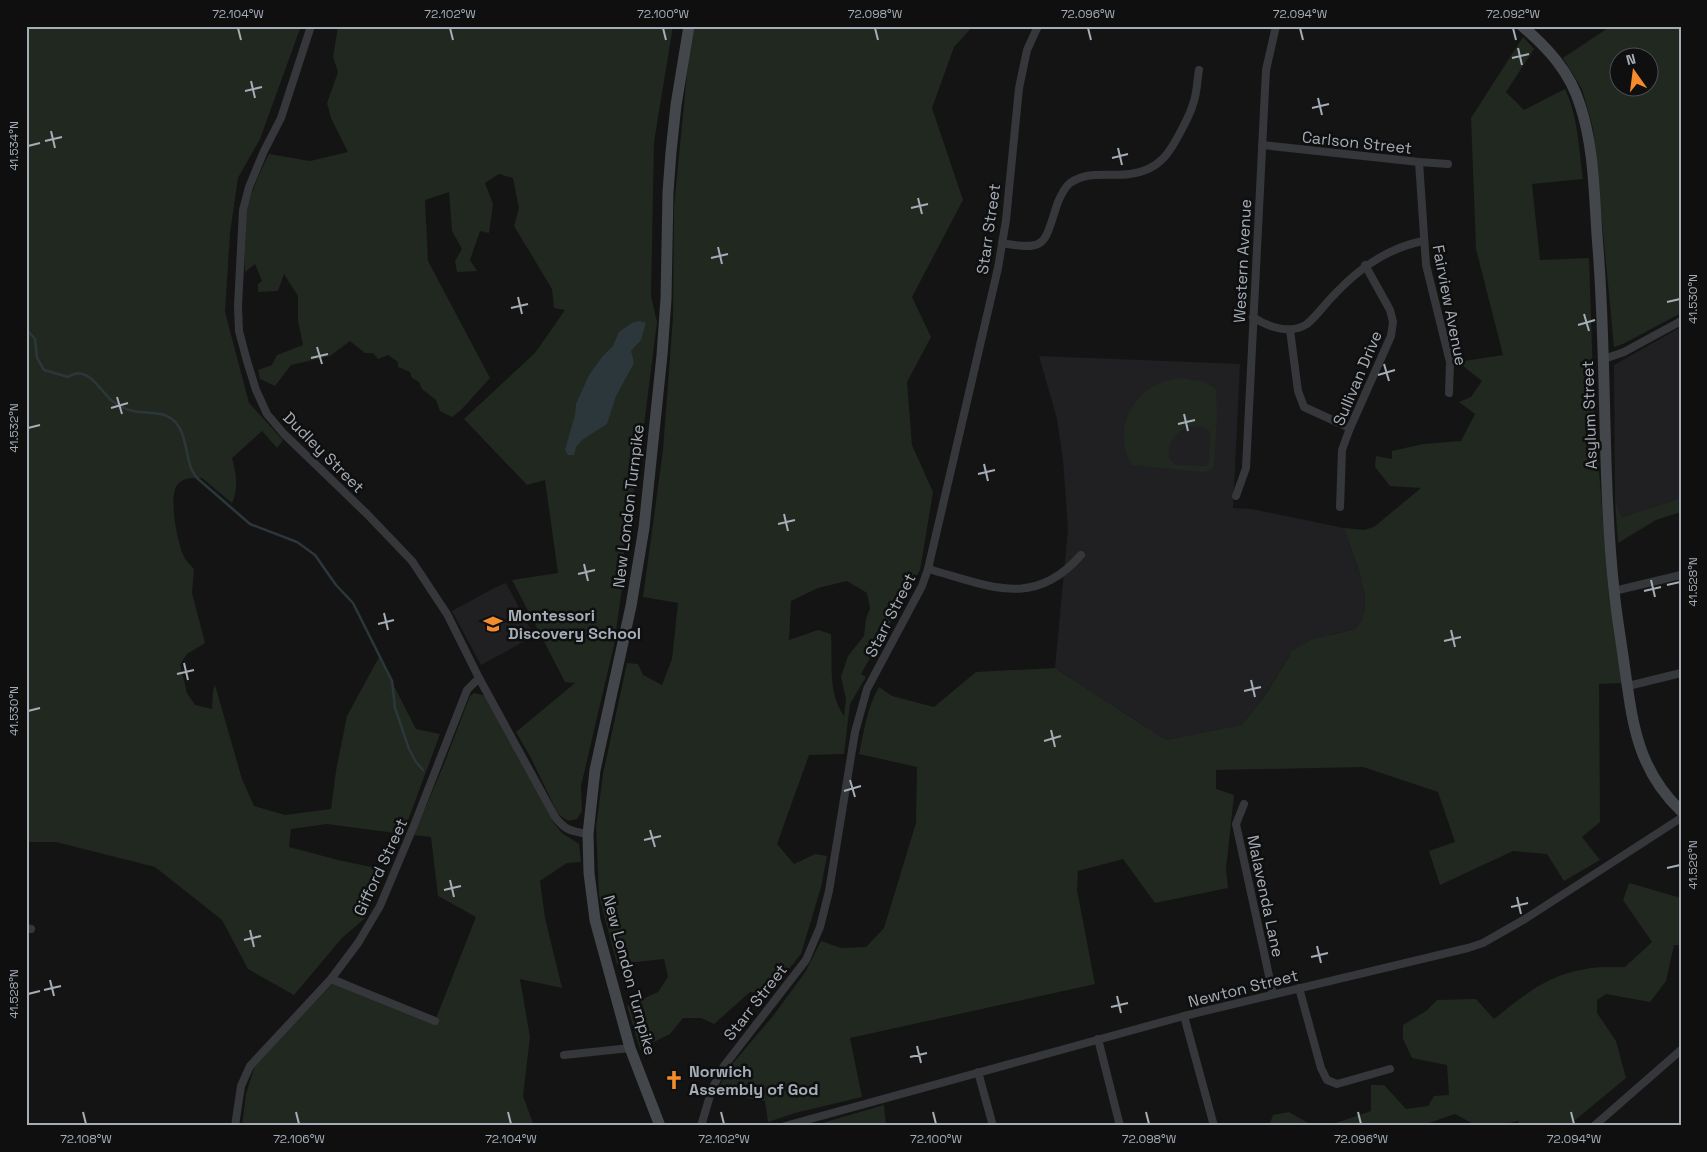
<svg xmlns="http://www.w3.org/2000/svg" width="1707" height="1152" viewBox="0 0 1707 1152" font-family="'Space Grotesk',sans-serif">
	<rect width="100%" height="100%" fill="#141415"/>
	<g fill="#202022">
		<path d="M1681,327V498L1622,517L1615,500L1614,365Z"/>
		<path d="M1039,356L1240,364L1233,508L1252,509L1344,528L1360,574L1365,597V608L1362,620L1355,629L1333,634L1289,655L1262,700L1241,725L1166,740L1055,668L1068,529L1063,460L1057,419Z"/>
		<path d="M506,583L534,636L481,665L452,611L494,588Z"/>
	</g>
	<g fill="#202820" fill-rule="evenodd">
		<path d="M26,26H301L260,139L238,178L230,233L225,312L249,403L283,440L277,448L262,431L232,458C236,473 239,488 232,503L202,478C193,478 183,477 177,485C168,497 178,549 186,560C188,563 191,566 194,569L192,593L205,643L187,654L180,664L187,693L195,705L212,709L213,691L215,685L242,779L254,806L285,815L331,809L336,771L347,716L379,657L416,729L440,734L403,834L327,824L291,829L289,847L338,860L386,870L364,919L342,938L294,995L248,969L222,920L155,867L56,842H26Z"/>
		<path d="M338,26H673L654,142L651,296L657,322L641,449L624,545V574L614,645L581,786L582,811L577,819L568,821L558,814L531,758L516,732L575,683L565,682L512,580L558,573L545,480L527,485L464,419L535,353L565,310L554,308L552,289L514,226L519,208L513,178L499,174L485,183L493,204L489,233L480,231L470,260L477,271L457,272L455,261L462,249L452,231L449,192L425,200L428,261L490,378L462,409L452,417L440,411L436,400L422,389L419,382L412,378L410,372L398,367V362L388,355L378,359L373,353H365L350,341L330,356L291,365L275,386L260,379L258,370L272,365L277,355L303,345L298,320V296L284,274L278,291L258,292V284L262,281L255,264L245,272C244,250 243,222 249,202C254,185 261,170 269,154L310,161L348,152L331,118L327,103L338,72L333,57Z"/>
		<path d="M694,26H973L954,47L932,108L963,200L912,297L931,337L907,382L912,445L933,492L920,570L861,674L866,677L850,704L844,754L809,755L777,844L794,864L815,854L827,856L821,887L801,954L768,995L765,993L750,992L714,1024L701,1018H683L670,1034L640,1049L627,1006L658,992L668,977L664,959L617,964L599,896L596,827L603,774L627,663L638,664L643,675L662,685L672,659L678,603L643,597L663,450L673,317L674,207L689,53ZM847,581L867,593L870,608L866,619L864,636L848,656L841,677L846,699L844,716C827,692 833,663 831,634L818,630L789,640L791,601L818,588Z"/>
		<path d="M1611,26H1681V313L1623,344L1614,347L1593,128L1582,89L1563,58ZM1620,58H1650V88H1620Z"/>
		<path d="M1523,37L1534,49L1506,92L1524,110L1565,89C1578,116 1579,150 1583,179L1532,184L1540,260L1589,258L1594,407L1609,599L1622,683L1599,684L1600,822L1582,837L1600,860L1564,881L1547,854L1513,851L1440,885L1429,851L1455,842L1438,792L1363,767L1216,770V789L1234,795L1226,869L1228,888L1155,903L1123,859L1078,871L1077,890L1095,984L850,1038L862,1097L795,1113L768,1122L765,1101L716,1093L728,1069L773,1016L806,971L821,941L841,948L866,947L884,928L916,823L917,767L859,754C864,732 867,707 879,687L892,696L934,707L976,672L1055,668L1166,740L1241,725L1262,700L1292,651L1311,640L1355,629L1362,620L1365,608V597L1360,574L1344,528L1364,530L1374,527L1421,488L1390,486L1375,467L1376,456L1392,459V451L1423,444L1461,441L1475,414L1459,402L1471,397L1482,381L1458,362L1503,355L1476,249L1471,118Z"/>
		<path d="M1180,378L1205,382L1216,389L1217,415L1214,467L1208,471L1201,472L1132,465C1126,456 1124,445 1124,435C1125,403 1150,381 1180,378ZM1188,427C1196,426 1204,426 1210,432L1209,462L1207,466L1175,465L1169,459C1167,444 1174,433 1188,427Z"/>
		<path d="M1681,498V512L1656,520L1618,543L1615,500L1622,517Z"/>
		<path d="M474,693L486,696L553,822L562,833L579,844L581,862L567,863L540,881L545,918L562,988L520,979L530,1037L523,1096L534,1126H242L246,1094L255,1065L339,977L435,1021L476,917L438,896L431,837L414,835L444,764L470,696Z"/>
		<path d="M1629,883L1681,898V945H1674L1666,981L1650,1002L1606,994L1597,1000V1013L1616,1041L1626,1078L1568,1126H1520L1518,1121L1497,1126H1477L1455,1114L1429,1123L1428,1126H1327L1371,1111V1085H1384L1406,1109L1428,1106L1434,1096L1449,1095L1447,1065L1412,1058L1403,1039V1025L1426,1011L1437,1000L1476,999L1494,1019C1524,995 1547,975 1586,969C1599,966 1613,968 1625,967L1652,942L1623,900Z"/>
		<path d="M884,1105L886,1126H812Z"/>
		<path d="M1289,1112L1313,1126H1269L1273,1115Z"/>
	</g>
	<path fill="#2c373b" d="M640,321L646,323L641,340L631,351L634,363L616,396L607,424L582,440L576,447L574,455H568L565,450L575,415L576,404L589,375L602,357L613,346L619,332L632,323Z"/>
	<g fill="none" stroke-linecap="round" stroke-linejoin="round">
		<path stroke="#2c373b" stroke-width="2.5" d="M26,329L35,339L37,358L44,370L68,377C87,364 99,389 111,400C113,402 117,404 120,406C139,418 163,406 177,424C186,435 186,455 191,468C192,471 195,475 197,478L250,524L297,542L315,555L336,585L353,603L392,681L395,708L409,749L416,762L423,770"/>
		<g stroke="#35373a" stroke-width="8">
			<path d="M311,26L281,118L264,151L249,187L243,210L238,306L239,331L247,361L256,390L267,414L284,434L367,514L412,561L447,614L479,678L555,817C566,831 571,831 588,834"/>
			<path d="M1262,145L1419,162L1448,164"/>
			<path d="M1419,162L1426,265L1450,362L1449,393"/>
			<path d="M1002,243C1049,252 1044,242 1058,202C1061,195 1064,188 1070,183C1089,170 1109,177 1130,174C1161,170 1171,151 1184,125C1187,119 1191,112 1193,104C1197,94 1197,81 1199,70"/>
			<path d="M1253,317C1268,327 1290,335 1307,324C1316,317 1325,304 1333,296C1357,270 1387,248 1423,241"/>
			<path d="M1290,330L1298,391L1304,407L1350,428"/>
			<path d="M1604,359L1624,352L1681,321"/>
			<path d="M1236,496L1246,468L1266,70L1276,26"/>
			<path d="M1340,507L1342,450L1350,428L1391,336L1393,322L1390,310L1365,265"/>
			<path d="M928,569C988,585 1033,610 1081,555"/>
			<path d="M1614,591L1681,575"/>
			<path d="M1628,686L1681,673"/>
			<path d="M1244,804L1236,824L1273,994"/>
			<path d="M26,928L31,929"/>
			<path d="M331,979L435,1021"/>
			<path d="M1299,988L1321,1068L1327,1080L1337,1084L1390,1069"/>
			<path d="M1184,1016L1214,1126"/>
			<path d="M1098,1039L1120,1126"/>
			<path d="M564,1055L630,1048"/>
			<path d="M978,1072L993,1126"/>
			<path d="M235,1126L241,1086L250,1066L331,979L358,943L380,906L415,823L467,690L479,678"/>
			<path d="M701,1126L712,1089L724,1066L806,960L820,927L829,891L855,732L867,689L922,586L928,569L998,268L1006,220L1019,88L1027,50L1038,26"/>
			<path d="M785,1126L1184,1016L1468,948L1483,943L1525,919L1681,818"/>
			<path d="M1594,1126L1681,1050"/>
		</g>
		<g stroke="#43464a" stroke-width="11">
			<path d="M1522,26C1548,48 1570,72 1580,105C1595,149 1594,201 1598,248C1607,362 1602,477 1614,590C1616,612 1620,634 1623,656C1632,716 1634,766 1681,811"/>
			<path d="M660,1126L630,1048L595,920L589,873L588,834L595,770L631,606L644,528L662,355L666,299L668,192L671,152L676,105L689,26"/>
		</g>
	</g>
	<path fill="none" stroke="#a5adb6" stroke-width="2" d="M238,28L241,40M450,28L453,40M663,28L666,40M875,28L878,40M1088,28L1091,40M1300,28L1303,40M1513,28L1516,40M1518,48L1522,65M1512,58L1529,54M251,81L255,98M245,91L262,87M1318,98L1322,115M1312,108L1329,104M51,131L55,148M45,141L62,137M28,146L40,143M1118,148L1122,165M1112,158L1128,154M918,198L922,214M911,208L928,204M718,247L722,264M711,258L728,254M518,297L522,314M1667,302L1680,299M511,308L528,304M1584,314L1589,331M1578,325L1595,320M317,347L322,364M311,358L328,354M1384,364L1389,381M1378,375L1395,370M117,397L122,414M111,408L128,403M1184,414L1188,431M1178,424L1195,420M28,428L40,425M984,464L988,481M978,474L995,470M784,514L788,531M778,524L795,520M584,564L588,581M578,574L595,570M1651,580L1655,597M1667,585L1680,582M1644,591L1661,587M384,613L388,630M378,624L394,620M1451,630L1455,647M1444,641L1461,637M184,663L188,680M177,674L194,670M1251,680L1255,697M1244,691L1261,687M28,711L40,708M1051,730L1055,747M1044,741L1061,736M850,780L855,797M844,791L861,786M650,830L655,847M644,840L661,836M1667,868L1680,865M450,880L454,897M444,890L461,886M1517,897L1521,914M1511,907L1528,903M250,930L254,947M244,940L261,936M1317,946L1321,963M1311,957L1328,953M50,980L54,996M44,990L61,986M28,994L40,991M1117,996L1121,1013M1111,1007L1128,1003M917,1046L921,1063M910,1057L927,1053M83,1112L86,1124M296,1112L299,1124M508,1112L511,1124M721,1112L724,1124M933,1112L936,1124M1146,1112L1149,1124M1358,1112L1361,1124M1571,1112L1574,1124"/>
	<defs>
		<g id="school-bare" transform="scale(1.5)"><path d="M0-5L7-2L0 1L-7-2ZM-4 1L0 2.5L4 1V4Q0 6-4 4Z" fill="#f48c2d" stroke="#0f0f10" stroke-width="2.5" paint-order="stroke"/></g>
		<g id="church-bare" transform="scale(1.5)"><path d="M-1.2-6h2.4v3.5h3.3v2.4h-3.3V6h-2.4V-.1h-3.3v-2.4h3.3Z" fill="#f48c2d" stroke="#0f0f10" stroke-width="2.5" paint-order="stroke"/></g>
	</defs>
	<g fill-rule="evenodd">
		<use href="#school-bare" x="493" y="624"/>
		<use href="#church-bare" x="674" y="1080"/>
	</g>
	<g text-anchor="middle" stroke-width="5" stroke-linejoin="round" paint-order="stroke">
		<g font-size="16" fill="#a5adb6" stroke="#0f0f10">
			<text transform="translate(1357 142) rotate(6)" y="6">Carlson Street</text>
			<text transform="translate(988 229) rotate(-82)" y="6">Starr Street</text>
			<text transform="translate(1242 261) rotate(-87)" y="6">Western Avenue</text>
			<text transform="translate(1450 305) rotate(79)" y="6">Fairview Avenue</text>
			<text transform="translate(1357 378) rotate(-67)" y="6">Sullivan Drive</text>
			<text transform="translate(1589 415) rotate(-92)" y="6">Asylum Street</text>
			<text transform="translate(324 452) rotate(45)" y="6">Dudley Street</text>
			<text transform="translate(628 506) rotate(-83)" y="6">New London Turnpike</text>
			<text transform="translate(890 615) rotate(-63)" y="6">Starr Street</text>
			<text transform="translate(380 867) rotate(-65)" y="6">Gifford Street</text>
			<text transform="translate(1266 896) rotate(78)" y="6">Malavenda Lane</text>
			<text transform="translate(630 975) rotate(75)" y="6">New London Turnpike</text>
			<text transform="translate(1243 988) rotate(-14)" y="6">Newton Street</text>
			<text transform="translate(755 1002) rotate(-52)" y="6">Starr Street</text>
		</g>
		<g font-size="16" font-weight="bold" fill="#a5adb6" stroke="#0f0f10" text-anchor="start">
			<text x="508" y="621">Montessori<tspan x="508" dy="18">Discovery School</tspan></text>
			<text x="689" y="1077">Norwich<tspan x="689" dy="18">Assembly of God</tspan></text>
		</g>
	</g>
	<rect width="1707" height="1152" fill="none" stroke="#0f0f10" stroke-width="55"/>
	<g transform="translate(1634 72) rotate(346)"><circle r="24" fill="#0f0f10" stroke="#4b4e52"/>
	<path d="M0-4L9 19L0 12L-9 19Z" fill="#f48c2d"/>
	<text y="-8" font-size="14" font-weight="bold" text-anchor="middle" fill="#a5adb6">N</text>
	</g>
	<rect x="28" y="28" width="1652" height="1096" fill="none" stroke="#a5adb6" stroke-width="2"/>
	<g font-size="12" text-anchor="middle" fill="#a5adb6">
		<text x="238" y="18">72.104°W</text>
		<text x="450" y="18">72.102°W</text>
		<text x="663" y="18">72.100°W</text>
		<text x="875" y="18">72.098°W</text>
		<text x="1088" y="18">72.096°W</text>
		<text x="1300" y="18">72.094°W</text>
		<text x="1513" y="18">72.092°W</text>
		<text transform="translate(14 146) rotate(-90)" y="4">41.534°N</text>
		<text transform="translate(1693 299) rotate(-90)" y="4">41.530°N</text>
		<text transform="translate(14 428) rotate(-90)" y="4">41.532°N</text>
		<text transform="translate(1693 582) rotate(-90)" y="4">41.528°N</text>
		<text transform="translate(14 711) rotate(-90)" y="4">41.530°N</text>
		<text transform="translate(1693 865) rotate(-90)" y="4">41.526°N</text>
		<text transform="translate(14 994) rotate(-90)" y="4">41.528°N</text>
		<text x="86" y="1143">72.108°W</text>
		<text x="299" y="1143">72.106°W</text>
		<text x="511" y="1143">72.104°W</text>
		<text x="724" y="1143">72.102°W</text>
		<text x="936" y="1143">72.100°W</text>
		<text x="1149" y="1143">72.098°W</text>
		<text x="1361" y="1143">72.096°W</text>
		<text x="1574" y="1143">72.094°W</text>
	</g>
</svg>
